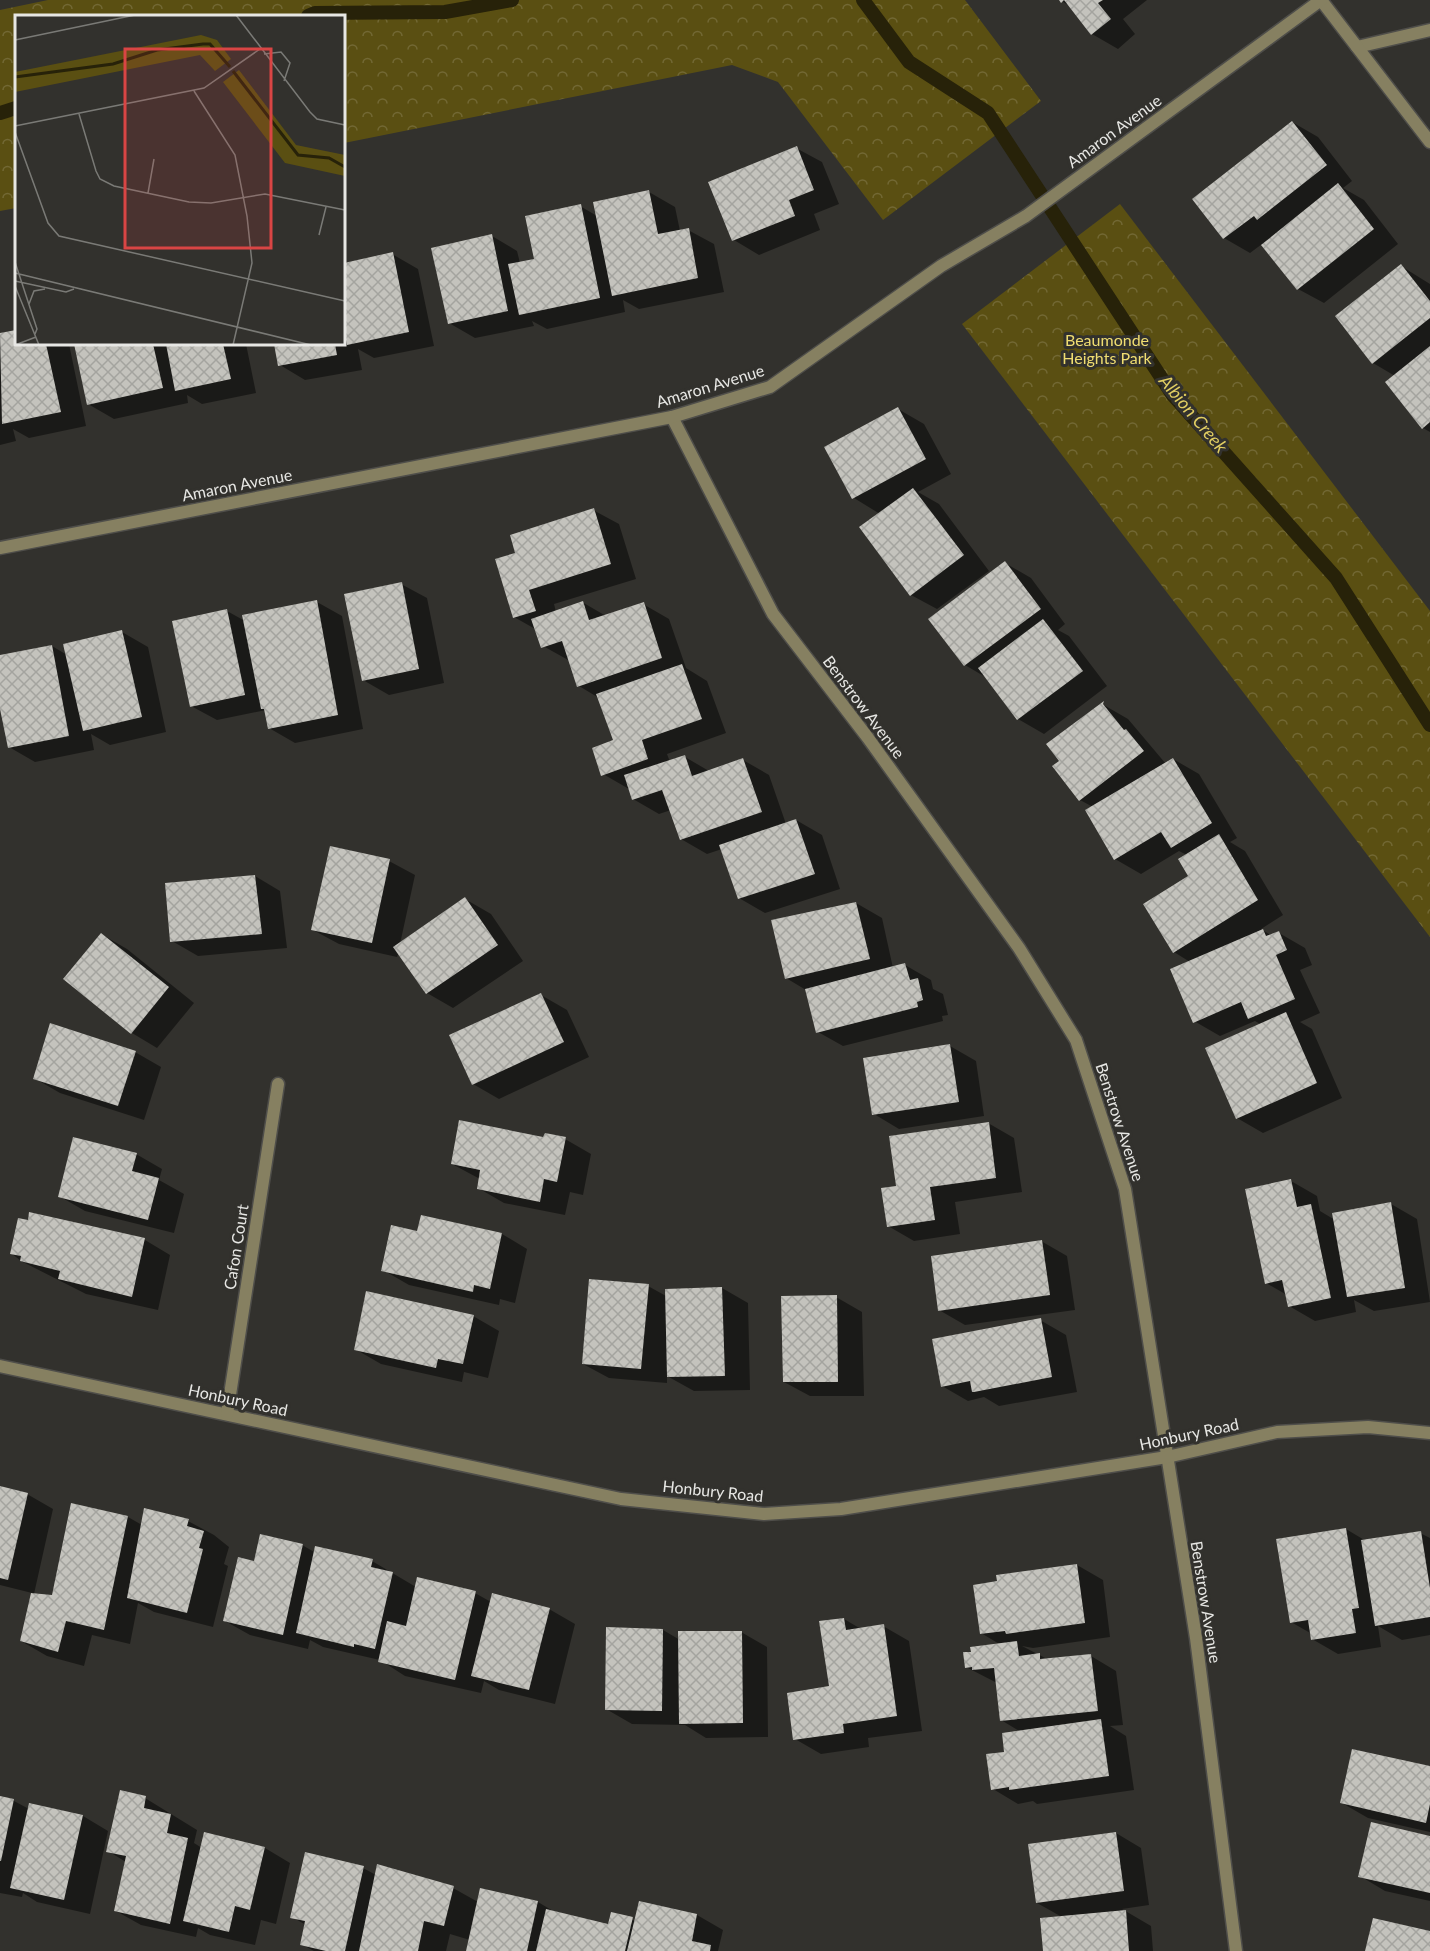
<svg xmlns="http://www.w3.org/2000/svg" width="1430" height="1951" viewBox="0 0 1430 1951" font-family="Lato,sans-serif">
	<defs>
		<pattern id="forest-crowns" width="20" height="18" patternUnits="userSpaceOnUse" patternTransform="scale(1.5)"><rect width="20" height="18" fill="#5a4f12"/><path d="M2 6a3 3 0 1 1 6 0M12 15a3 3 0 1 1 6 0" fill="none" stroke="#726834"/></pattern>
		<pattern id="building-cross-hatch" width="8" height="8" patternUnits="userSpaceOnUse" patternTransform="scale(1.5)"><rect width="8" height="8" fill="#c4c3bd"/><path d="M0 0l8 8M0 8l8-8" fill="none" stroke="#a4a49f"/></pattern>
	</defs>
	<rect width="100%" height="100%" fill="#32312d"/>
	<g fill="url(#forest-crowns)">
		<path d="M48,0H965L1041,101L883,220L778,82L732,65L344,143V16H16V208L0,211V10Z"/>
		<path d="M1120,204L1430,611V937L962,324Z"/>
	</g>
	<g fill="#0007">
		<path d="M1060,0H1147L1123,19L1135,34L1118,49L1092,34L1071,7Z"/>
		<path d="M1292,122L1318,137L1352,181L1343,188L1364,200L1398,244L1324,303L1298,289L1262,244L1250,253L1224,238L1194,199Z"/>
		<path d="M796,148L822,162L839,204L814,214L820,230L759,255L734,240Z"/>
		<path d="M649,192L675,207L680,231L688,230L714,244L724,292L639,309L623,300L625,312L547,329L532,321L534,326L475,338L449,323L492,236L517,251L520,263L536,260L580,206L597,216Z"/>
		<path d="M392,254L418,269L434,346L374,358L358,349L362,370L305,380L280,365L276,344H344V265Z"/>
		<path d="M1401,266L1430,284V432L1423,428L1395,376L1373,363Z"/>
		<path d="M16,331V344H69L86,426L29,438L13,429L16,441L0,445V335Z"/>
		<path d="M75,344H246L256,393L202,404L187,395L188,403L114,419L88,404Z"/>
		<path d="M898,409L924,424L951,474L918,492L939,504L989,571L937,609L911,595L880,514L854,498Z"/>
		<path d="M593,510L619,524L636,579L554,604L556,612L582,602L606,616L643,604L669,619L686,668L707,681L726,733L667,754L670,762L685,757L709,771L743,760L769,775L786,824L796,820L822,835L840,889L765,913L739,898L722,849L707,854L681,839L671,810L659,814L633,799L629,789L603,774L615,741L599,698L579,686L570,661L543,646L537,630L514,617L517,554Z"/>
		<path d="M1005,563L1031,578L1065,624L1058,630L1069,636L1107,686L1044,734L1018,719L987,678L965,665Z"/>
		<path d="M401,584L427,598L444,683L389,695L363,680Z"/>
		<path d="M317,602L342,616L363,729L295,743L269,728L266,710L217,720L191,706L227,611L245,621Z"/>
		<path d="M122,632L148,647L166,732L110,745L91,734L94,750L35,762L9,747L0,702V656L52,646L67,655Z"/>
		<path d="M1102,704L1128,719L1166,764L1173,759L1199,774L1237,838L1230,842L1245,851L1283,915L1261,929L1272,936L1279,933L1305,948L1312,965L1300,970L1320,1013L1300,1022L1312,1029L1342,1098L1263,1133L1237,1118L1262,1025L1255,1021L1220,1036L1194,1021L1190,962L1174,952L1191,876L1187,855L1179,851L1141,874L1115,859L1093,807L1080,800L1061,761Z"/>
		<path d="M389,861L415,875L400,944L465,899L491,914L523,961L453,1008L427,993L399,952L397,957L339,944L313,930Z"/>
		<path d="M255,876L280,891L287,948L198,956L172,941Z"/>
		<path d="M856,903L882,918L893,968L905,965L931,980L933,989L943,994L948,1015L942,1016L943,1021L843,1046L818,1032L806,990L786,978Z"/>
		<path d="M101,934L127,949L194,1003L157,1048L132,1033Z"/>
		<path d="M541,995L567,1010L589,1057L499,1099L473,1084Z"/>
		<path d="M950,1046L976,1061L984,1116L899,1129L874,1114Z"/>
		<path d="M135,1052L161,1067L144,1120L60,1093L34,1078Z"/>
		<path d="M988,1123L1014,1138L1022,1192L955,1202L960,1234L914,1241L888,1226L898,1187Z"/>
		<path d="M545,1139H565L591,1154L583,1195L570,1192L565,1215L504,1203L478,1188L480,1179L452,1164Z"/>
		<path d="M136,1154L162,1169L159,1180L184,1194L174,1233L85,1211L59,1196Z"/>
		<path d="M1291,1181L1317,1196L1320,1211L1335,1220L1391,1204L1417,1219L1430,1302L1374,1311L1354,1300L1356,1312L1315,1321L1289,1306L1287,1295L1266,1283Z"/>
		<path d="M31,1214L145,1240L170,1255L158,1310L86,1294L21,1261L11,1253L29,1222Z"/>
		<path d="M418,1233L502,1234L527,1249L515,1303L500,1299L499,1305L409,1285L383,1270Z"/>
		<path d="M1041,1241L1067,1256L1075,1310L965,1325L939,1310Z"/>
		<path d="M648,1286L666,1296V1290L722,1288L748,1303L750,1390L694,1391L667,1376V1383L609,1378L583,1364Z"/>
		<path d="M836,1297L862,1312L864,1396H810L784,1382Z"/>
		<path d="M473,1316L499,1331L488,1378L464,1372L462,1382L381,1364L355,1349Z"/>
		<path d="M1040,1320L1066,1335L1077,1392L999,1406L984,1397L968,1401L942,1386Z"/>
		<path d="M0,1488L27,1494L53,1509L34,1594L53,1596L128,1517L142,1525L188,1521L214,1535L229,1547L224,1564L228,1566L213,1627L154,1612L138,1603L130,1644L92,1635L84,1666L47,1656L21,1641L32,1593L0,1585Z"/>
		<path d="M1346,1529L1366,1541L1420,1533L1430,1538V1635L1402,1640L1378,1626L1381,1647L1338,1654L1312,1639V1634L1291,1622Z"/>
		<path d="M302,1545L316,1553L372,1561L416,1587L475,1593L491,1602L549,1609L575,1624L555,1704L499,1690L484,1681L481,1693L405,1676L380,1660L323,1647L310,1640L308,1649L250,1635L225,1621L255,1563Z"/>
		<path d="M1077,1565L1103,1580L1110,1637L1033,1648L1022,1646L1049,1660L1091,1656L1116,1671L1123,1725L1110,1726L1126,1736L1134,1790L1037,1804L1033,1801L1018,1804L993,1789L1006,1754L1021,1732L1001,1720L997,1683L966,1667L1001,1645L981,1633Z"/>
		<path d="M844,1619L861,1629L883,1626L909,1641L922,1731L868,1738L869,1747L821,1754L795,1739L831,1687Z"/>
		<path d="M608,1629L663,1630L680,1640L741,1632L767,1647L768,1737L706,1738L685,1725L632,1724L606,1709Z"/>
		<path d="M1430,1768V1832L1368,1818L1342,1803Z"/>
		<path d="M0,1798L14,1801L29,1809L83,1816L108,1831L90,1914L37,1902L23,1893L22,1897L0,1893Z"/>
		<path d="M145,1798L197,1830L194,1843L202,1848L205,1834L265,1848L290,1863L276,1924L261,1920L255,1945L210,1935L198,1928L196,1937L141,1925L116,1911L126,1862L108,1851Z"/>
		<path d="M1116,1833L1141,1848L1149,1905L1122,1909L1151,1926L1153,1951H1045L1062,1917L1037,1903Z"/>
		<path d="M1430,1837V1901L1385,1891L1360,1876Z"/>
		<path d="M363,1868L376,1875L453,1888L478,1902H538L558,1914L609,1926L612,1914L636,1921L641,1903L697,1915L723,1930L718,1951H468L470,1940L450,1934L446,1951H314L301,1944L306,1925L292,1917Z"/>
	</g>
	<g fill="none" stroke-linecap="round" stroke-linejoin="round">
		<g stroke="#272209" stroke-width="14">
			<path d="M863,0L909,62L988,113L1172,394L1336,578L1430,725"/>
			<path d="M308,16L315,13L445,12L512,0"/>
			<path d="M0,113L16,108"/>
		</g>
	</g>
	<g fill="url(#building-cross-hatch)">
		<path d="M1059,0H1103L1098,3L1111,19L1091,35L1064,0L1061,3Z"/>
		<path d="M1292,121L1327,165L1257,220L1254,216L1223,239L1192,199Z"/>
		<path d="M797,146L814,190L789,200L795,216L732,241L708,182Z"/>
		<path d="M1338,183L1374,229L1297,290L1261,245Z"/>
		<path d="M649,190L658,234L689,228L698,278L612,296L593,202Z"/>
		<path d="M581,204L600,298L519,315L508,264L534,259L525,216Z"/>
		<path d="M492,234L508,311L448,324L431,248Z"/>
		<path d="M393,252L409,332L347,345L344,329V263Z"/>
		<path d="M1401,264L1430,301V318L1372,364L1335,316Z"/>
		<path d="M16,330V344H46L61,412L2,424L0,333Z"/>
		<path d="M74,344H153L163,388L87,405Z"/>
		<path d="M166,344H223L231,379L175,391Z"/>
		<path d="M274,344H335L337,355L278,366Z"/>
		<path d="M1430,346V422L1422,429L1385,382Z"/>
		<path d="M898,407L926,459L852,499L824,447Z"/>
		<path d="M913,488L964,555L910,596L859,527Z"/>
		<path d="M594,508L611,564L529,590L536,611L513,618L495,559L515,553L510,535Z"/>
		<path d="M1005,561L1041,609L964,666L928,619Z"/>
		<path d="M402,582L419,669L362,681L344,594Z"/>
		<path d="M317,600L338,715L268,729L264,709H261L242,615Z"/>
		<path d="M583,601L589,620L644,602L662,658L577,687L562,641L541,648L531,619Z"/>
		<path d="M227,609L245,695L190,707L172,621Z"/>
		<path d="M1043,619L1083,671L1017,720L978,668Z"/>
		<path d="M122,630L142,717L83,731L63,644Z"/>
		<path d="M52,645L69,736L8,748L0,709V655Z"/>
		<path d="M682,664L702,719L642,740L648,759L601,776L592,748L613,740L596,694Z"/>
		<path d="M1104,701L1103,704L1124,730L1126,729L1144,751L1079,801L1052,766L1059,761L1046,744Z"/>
		<path d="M685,755L692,776L743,758L762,812L680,840L662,790L632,800L624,775Z"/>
		<path d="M1173,758L1212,823L1171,848L1161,832L1114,860L1085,810Z"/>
		<path d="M796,819L815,874L738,899L719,845Z"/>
		<path d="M1219,834L1258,900L1173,953L1143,904L1188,876L1178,859Z"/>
		<path d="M330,846L390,859L372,943L311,930Z"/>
		<path d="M255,875L262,934L170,942L165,883Z"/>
		<path d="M465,897L498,945L426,994L393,947Z"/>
		<path d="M856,902L870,959L785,979L771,920Z"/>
		<path d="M1263,929L1266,936L1279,931L1287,950L1276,955L1295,999L1248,1019L1241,1002L1193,1023L1170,969Z"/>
		<path d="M101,933L169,987L131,1034L63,979Z"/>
		<path d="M905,963L910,980L918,978L923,1000L917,1002L918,1007L816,1033L805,989Z"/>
		<path d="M541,993L564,1042L472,1085L449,1035Z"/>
		<path d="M1286,1012L1317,1083L1236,1119L1205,1048Z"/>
		<path d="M50,1023L136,1051L118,1106L33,1079Z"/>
		<path d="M950,1044L959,1102L872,1115L863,1058Z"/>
		<path d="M459,1120L543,1137L545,1133L566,1137L557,1182L544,1179L540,1202L477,1189L480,1170L451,1164Z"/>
		<path d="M989,1122L996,1178L930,1187L935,1220L887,1227L881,1188L896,1186L889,1136Z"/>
		<path d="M73,1137L137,1153L132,1171L159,1178L148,1220L58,1197Z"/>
		<path d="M1291,1179L1297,1207L1311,1204L1331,1298L1288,1307L1282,1280L1265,1284L1245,1189Z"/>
		<path d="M1391,1202L1405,1288L1347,1297L1332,1213Z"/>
		<path d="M29,1212L145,1238L132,1297L58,1279L60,1271L20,1261L21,1256L10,1254L18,1218L28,1220Z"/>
		<path d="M421,1215L502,1233L490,1289L474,1285L473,1292L381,1271L391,1225L417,1231Z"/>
		<path d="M1042,1240L1050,1295L938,1311L931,1256Z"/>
		<path d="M589,1279L649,1284L641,1369L582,1364Z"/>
		<path d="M722,1287L725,1376L667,1377L665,1289Z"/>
		<path d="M366,1291L474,1315L463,1364L438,1359L436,1368L354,1350Z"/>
		<path d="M837,1295L838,1382H783L781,1296Z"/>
		<path d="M1041,1318L1052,1377L974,1392H972L970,1381L941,1387L932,1339Z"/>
		<path d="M0,1486L28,1493L8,1580L0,1578Z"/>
		<path d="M71,1503L128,1516L104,1630L66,1621L58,1652L20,1641L31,1593L52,1595Z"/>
		<path d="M144,1508L189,1519L187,1526L204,1531L199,1548L203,1549L187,1613L127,1598Z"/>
		<path d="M1346,1528L1359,1608L1352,1609L1356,1633L1311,1640L1308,1620L1290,1623L1276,1539Z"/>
		<path d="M1421,1531L1430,1588V1617L1375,1626L1361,1540Z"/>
		<path d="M260,1534L303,1544L283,1635L223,1621L238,1557L254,1561Z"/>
		<path d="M315,1546L373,1559L371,1567L393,1572L375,1649L354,1644V1647L296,1633Z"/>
		<path d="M1077,1564L1085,1623L1006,1634L1005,1631L980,1634L973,1585L997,1581L996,1575Z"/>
		<path d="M417,1577L476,1591L455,1680L378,1662L387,1621L406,1626Z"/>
		<path d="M492,1593L550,1608L529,1690L471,1676Z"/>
		<path d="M844,1618L846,1630L884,1624L897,1716L843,1724L844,1733L793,1740L787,1693L829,1686L819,1621Z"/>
		<path d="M606,1627L663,1629L662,1711L605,1710Z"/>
		<path d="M678,1631H742L743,1723L679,1724Z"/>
		<path d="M1017,1641L1019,1656L1040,1653V1659L1091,1654L1098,1711L1000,1721L994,1668L972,1670V1667L965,1668L963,1652H971L970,1647Z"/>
		<path d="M1101,1719L1109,1776L1009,1790V1787L991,1790L986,1754L1004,1752L1002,1733Z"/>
		<path d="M1352,1749L1430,1766V1804L1426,1823L1340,1803Z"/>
		<path d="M120,1790L146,1796L144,1808L171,1814L167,1833L188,1838L170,1924L114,1911L126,1856L106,1852Z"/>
		<path d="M0,1796L14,1799L1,1861H0Z"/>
		<path d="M29,1803L83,1815L64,1900L10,1888Z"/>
		<path d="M1371,1822L1430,1836V1893L1358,1877Z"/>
		<path d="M204,1832L265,1847L250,1910L235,1906L229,1932L183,1921Z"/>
		<path d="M1116,1832L1124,1891L1036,1903L1028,1844Z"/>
		<path d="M305,1852L364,1866L345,1951H326L300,1945L305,1921L290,1918Z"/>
		<path d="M377,1864L454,1886L444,1926L424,1921L418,1951H359Z"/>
		<path d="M480,1888L538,1901L527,1951H466Z"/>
		<path d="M639,1901L697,1914L692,1941L711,1945L710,1951H627Z"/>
		<path d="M546,1909L608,1924L611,1912L633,1917L625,1951H536Z"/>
		<path d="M1126,1910L1129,1951H1043L1040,1918Z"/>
		<path d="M1373,1918L1430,1931V1951H1365Z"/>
	</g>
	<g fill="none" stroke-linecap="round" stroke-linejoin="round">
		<g stroke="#4f4e4a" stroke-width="15">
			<path id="service" d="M1357,47L1430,30"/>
		</g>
		<g stroke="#4f4e4a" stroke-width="15">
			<g id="minor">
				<path d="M1321,0L1430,142"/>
				<path d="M672,417L773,614L868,738L1019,948L1076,1040L1125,1189L1196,1638L1236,1951"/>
				<path d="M0,548L672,417L770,387L941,266L1026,216L1321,0"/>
				<path d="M0,1366L621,1499L764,1514L841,1509L1167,1457L1277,1432L1368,1427L1430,1433"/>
				<path d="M227,1414L278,1084"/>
			</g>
		</g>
		<use href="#service" stroke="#868061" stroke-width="12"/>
		<use href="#minor" stroke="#868061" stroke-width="12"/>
	</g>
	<g text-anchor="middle" stroke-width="6" stroke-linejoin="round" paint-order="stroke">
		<g font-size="16" fill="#e7e7e4" stroke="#32312d">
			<text transform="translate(1114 131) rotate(-36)" y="6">Amaron Avenue</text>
			<text transform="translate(710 386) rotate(-17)" y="6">Amaron Avenue</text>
			<text transform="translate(237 485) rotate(-11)" y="6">Amaron Avenue</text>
			<text transform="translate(864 707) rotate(53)" y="6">Benstrow Avenue</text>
			<text transform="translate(1120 1122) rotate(72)" y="6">Benstrow Avenue</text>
			<text transform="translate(236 1247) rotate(-81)" y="6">Cafon Court</text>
			<text transform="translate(238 1400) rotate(12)" y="6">Honbury Road</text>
			<text transform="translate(1189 1434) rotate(-12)" y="6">Honbury Road</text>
			<text transform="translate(713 1491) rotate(6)" y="6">Honbury Road</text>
			<text transform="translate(1206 1602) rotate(81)" y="6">Benstrow Avenue</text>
		</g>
		<g font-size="16" fill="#f0dd71" stroke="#32312d">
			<text x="1107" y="346">Beaumonde<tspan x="1107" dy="18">Heights Park</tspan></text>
		</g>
		<g font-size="18" font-style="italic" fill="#e1ce62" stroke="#32312d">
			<text transform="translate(1193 414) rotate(50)" y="6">Albion Creek</text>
		</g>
	</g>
	<g transform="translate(15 15)">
		<rect width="330" height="330" fill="#32312d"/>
		<path d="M186,20L202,25L216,44L200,56L185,40L0,77V57ZM224,55L281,130L330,140V161L270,148L208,67Z" fill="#5a4f12"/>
		<path fill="none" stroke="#272209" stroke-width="3" d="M218,56L283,140L314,143L330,152M0,62L98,49L142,35L188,29H195L215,52"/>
		<path fill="none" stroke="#7a7a76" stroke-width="1.5" d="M221,0L295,97L302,104L330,110M0,25L120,0M249,39L266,37L275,48L269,66M179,76L220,140L232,201L237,248L218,330M64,99L81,156L85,164L99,171L174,187L196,188L250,179L330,195M0,111L189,73L245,34M0,117L33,208L44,221L330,286M133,178L139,144M304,220L311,192M0,247L22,314L20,319M0,258L296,330M0,266L51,277L59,274M0,271L24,330M14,289L19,276L30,274M0,330L21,322"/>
		<path fill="#d94544" fill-opacity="0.15" stroke="#d94544" stroke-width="3" d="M110,34H256V233H110Z"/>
		<rect width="330" height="330" fill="none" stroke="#e7e7e4" stroke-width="3"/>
	</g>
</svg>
